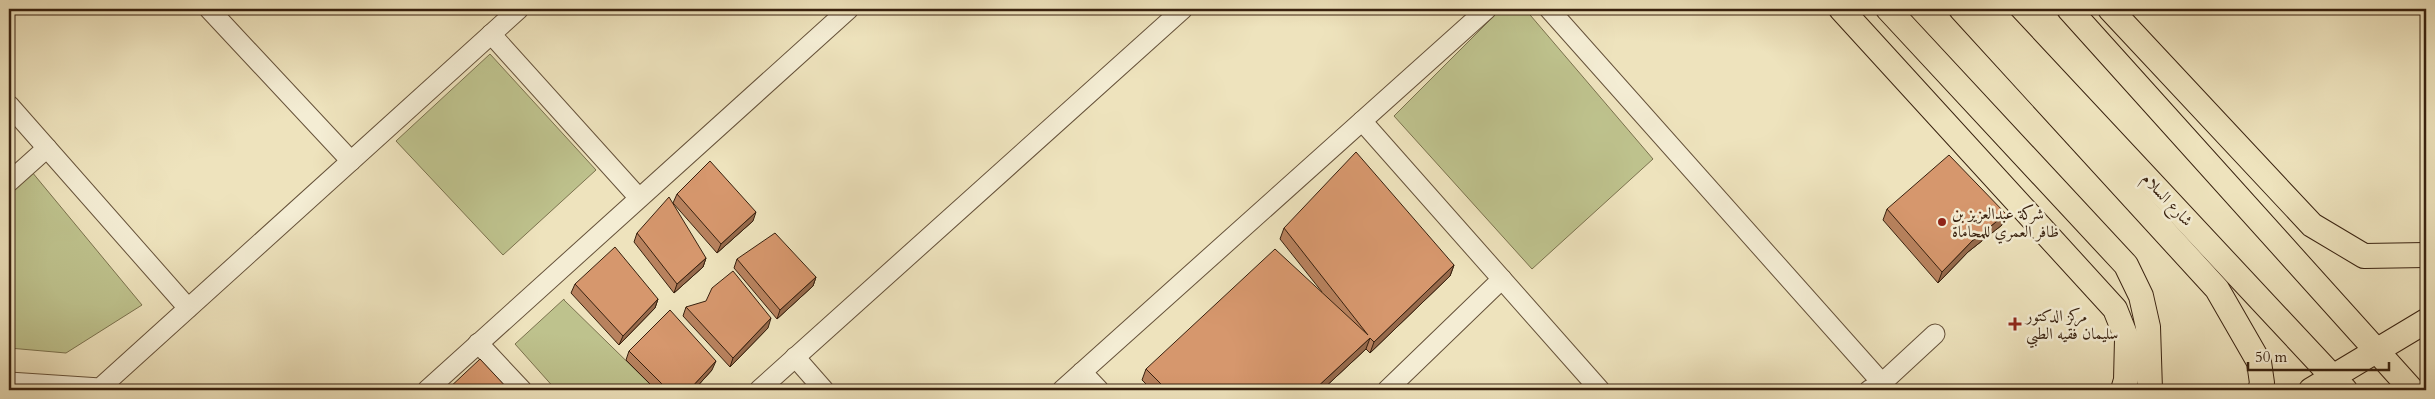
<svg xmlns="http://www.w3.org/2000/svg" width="2435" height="399" viewBox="0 0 2435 399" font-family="Cardo,Amiri,serif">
	<rect width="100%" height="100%" fill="#eee3bd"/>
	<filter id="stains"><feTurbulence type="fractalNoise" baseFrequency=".004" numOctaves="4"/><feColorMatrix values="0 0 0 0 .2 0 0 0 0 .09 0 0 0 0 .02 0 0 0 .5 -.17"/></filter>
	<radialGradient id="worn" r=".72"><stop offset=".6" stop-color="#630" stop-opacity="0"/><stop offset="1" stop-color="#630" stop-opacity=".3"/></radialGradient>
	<g fill="#bec28d" stroke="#7b724e">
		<path d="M1501,9H1525L1653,159L1532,269L1394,116Z"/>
		<path d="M490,54L596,170L503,255L396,141Z"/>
		<path d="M27,166L142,305L66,353L9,348V185Z"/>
		<path d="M564,299V300L656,390H556L515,344Z"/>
	</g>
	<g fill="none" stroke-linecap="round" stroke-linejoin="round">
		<g stroke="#66523a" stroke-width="21">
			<g id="minor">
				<path d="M209,9L351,161"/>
				<path d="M1549,9L1882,383L1885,390"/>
				<path d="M491,34L639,198"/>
				<path d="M9,105L188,308"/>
				<path d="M1362,121L1600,390"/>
				<path d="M9,182L47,148"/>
				<path d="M478,343L522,390"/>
				<path d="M795,357L824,390"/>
				<path d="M1082,372L1099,390"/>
				<path d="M9,382L100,388L519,9"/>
				<path d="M427,390L849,9"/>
				<path d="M759,390L1183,9"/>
				<path d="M1062,390L1487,9"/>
				<path d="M1387,390L1502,279"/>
				<path d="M1869,390L1882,383L1935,334"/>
			</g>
		</g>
		<g stroke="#38210f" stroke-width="26">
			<g id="major">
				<path d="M1841,9L2115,309L2127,339L2126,380L2123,390"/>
				<path d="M1888,9L2126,265L2141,296L2148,327L2150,390"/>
				<path d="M1961,9L2217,289L2259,362L2262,383L2260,390"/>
				<path d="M1989,9L2345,390"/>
				<path d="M2069,9L2412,390"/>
				<path d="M2110,9L2312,225L2364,256L2426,255"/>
				<path d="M2311,390L2426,321"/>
			</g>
		</g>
		<use href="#minor" stroke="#f4edd4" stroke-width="19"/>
		<use href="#major" stroke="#eee3bd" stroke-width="24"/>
	</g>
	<g fill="#b8825e" stroke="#38210f">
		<path d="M677,194L753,221L717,253L673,203Z"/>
		<path d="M1887,209L2006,214L2002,225L1968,252L1938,283L1883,220Z"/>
		<path d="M1284,228L1454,265L1450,276L1370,353L1366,349L1322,390H1152L1142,380L1146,369L1322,292L1280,239Z"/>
		<path d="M637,233L706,258L703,267L674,293L634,242Z"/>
		<path d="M737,259L816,277L813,286L777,319L734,268Z"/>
		<path d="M575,284L658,299L655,308L619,345L571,293Z"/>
		<path d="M686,307L768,328L730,367L683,316Z"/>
		<path d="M629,351L712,370L694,390H656L626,360Z"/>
	</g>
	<g fill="#966a4c" stroke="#38210f">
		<path d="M756,212L753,221L717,253L721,244Z"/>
		<path d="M2006,214L2002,225L1968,252L1938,283L1942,272L1972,241Z"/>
		<path d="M706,258L703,267L674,293L677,284Z"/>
		<path d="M1454,265L1450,276L1370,353L1374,342Z"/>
		<path d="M816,277L813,286L777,319L780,310Z"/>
		<path d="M658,299L655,308L619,345L623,336Z"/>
		<path d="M771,318L768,328L730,367L733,358Z"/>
		<path d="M1370,338L1366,349L1322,390H1314Z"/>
		<path d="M716,361L712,370L694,390H689Z"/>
	</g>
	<g fill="#d6976d" stroke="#38210f">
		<path d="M1356,152L1454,265L1374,342L1370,338L1314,390H1167L1146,369L1275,249L1368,335L1284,228Z"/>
		<path d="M1949,155L2006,214L1972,241L1942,272L1887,209Z"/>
		<path d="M710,161L756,212L721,244L677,194Z"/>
		<path d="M669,197L706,258L677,284L637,233Z"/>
		<path d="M775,233L816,277L780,310L737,259Z"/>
		<path d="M615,247L658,299L623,336L575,284Z"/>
		<path d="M733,271L771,318L733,358L686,307L706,301L712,288Z"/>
		<path d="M670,310L716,361L689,390H668L629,351Z"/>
		<path d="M480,359L509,390H447Z"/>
	</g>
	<g fill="#8f2418" stroke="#f4edd4" stroke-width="2">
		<circle cx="1942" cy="222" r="5"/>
		<path d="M2012.5 316.5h5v5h5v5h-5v5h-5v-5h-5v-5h5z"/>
	</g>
	<g text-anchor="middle" stroke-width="5" stroke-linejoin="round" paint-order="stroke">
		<g font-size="16" fill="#38210f" stroke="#f4edd4">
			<text transform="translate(2168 199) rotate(47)" y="6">شارع السلام</text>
		</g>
		<g font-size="16" fill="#38210f" stroke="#f4edd4" text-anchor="start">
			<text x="1952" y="219">شركة عبدالعزيز بن<tspan x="1952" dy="18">ظافر العمري للمحاماة</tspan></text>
			<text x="2026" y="321">مركز الدكتور<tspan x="2026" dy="18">سليمان فقيه الطبي</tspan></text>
		</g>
	</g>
	<rect width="2435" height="399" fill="none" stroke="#eee3bd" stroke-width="30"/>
	<rect x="10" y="10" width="2415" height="379" fill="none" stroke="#38210f" stroke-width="2.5"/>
	<rect x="15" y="15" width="2405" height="369" fill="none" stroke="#38210f"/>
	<path d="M2248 362v8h141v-8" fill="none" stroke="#38210f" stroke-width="2.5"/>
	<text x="2255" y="362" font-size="15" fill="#38210f" stroke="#f4edd4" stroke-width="4" paint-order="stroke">50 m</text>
	<rect width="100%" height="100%" filter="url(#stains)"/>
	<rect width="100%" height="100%" fill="url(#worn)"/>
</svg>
